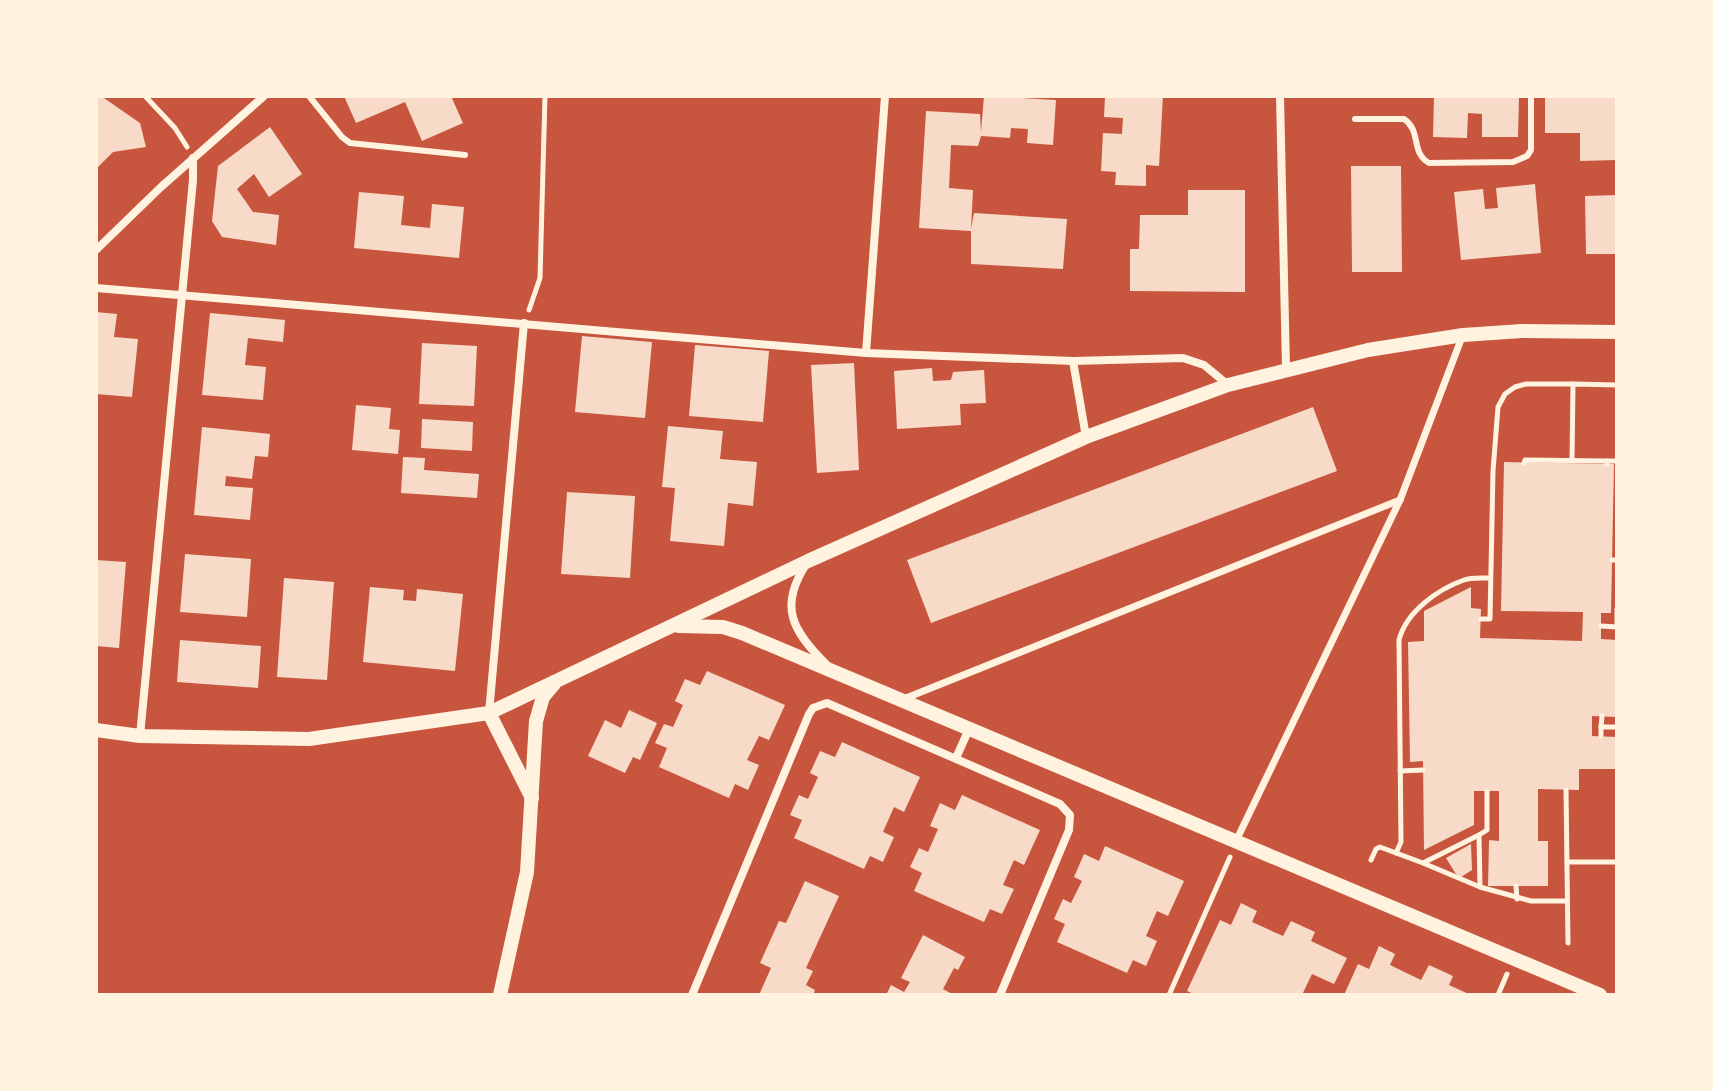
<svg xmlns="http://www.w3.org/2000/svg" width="1713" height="1091" viewBox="0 0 1713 1091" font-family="'Work Sans',sans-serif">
	<rect width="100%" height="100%" fill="#c8553d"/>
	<g fill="#f7dbc8">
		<path d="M96,96H101L140,123L146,147L113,152L96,169Z"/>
		<path d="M344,96H451L463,123L422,141L405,102L356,123Z"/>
		<path d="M984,96L1056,100L1053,145L1027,143L1028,129L1011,128L1010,138L981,136L978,146L951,145L949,188L973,190L971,229L974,213L1067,219L1063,269L971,264V231L919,228L926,111L980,114L981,132Z"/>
		<path d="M1105,96H1163L1159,166L1146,165V186L1115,185L1116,172L1101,171L1103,133L1122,134L1123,118L1104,117Z"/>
		<path d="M1434,96H1519L1518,137H1482V114L1468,113L1467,138L1433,137Z"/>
		<path d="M1545,96H1617V160L1580,161V133H1545Z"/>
		<path d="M270,127L302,174L269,197L254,174L237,189L253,212L279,215L276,245L222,237L212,221L218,166Z"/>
		<path d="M1351,166H1401L1402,272H1352Z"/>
		<path d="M1535,184L1541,253L1461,260L1454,192L1483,189L1485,209L1498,208L1496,188Z"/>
		<path d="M1188,190H1245V292L1130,291V249H1139L1140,215H1188Z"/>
		<path d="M359,192L404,196L401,225L430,228L432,204L464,207L459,258L354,248Z"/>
		<path d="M1617,195V254H1586L1585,196Z"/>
		<path d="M96,312L117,314L114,337L138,339L132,397L96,394Z"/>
		<path d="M210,313L285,320L283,342L248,338L245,365L266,367L263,400L202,395Z"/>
		<path d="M582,336L652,342L645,418L575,412Z"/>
		<path d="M422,343L477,346L474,406L419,404Z"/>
		<path d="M695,345L769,351L763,422L689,416Z"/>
		<path d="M854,363L859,470L817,473L811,365Z"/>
		<path d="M932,368L933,381L951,380L953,372L984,370L986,403L960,404L961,425L897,429L894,371Z"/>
		<path d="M356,405L391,408L389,429L400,430L398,454L352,450Z"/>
		<path d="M1313,407L1337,471L931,623L907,560Z"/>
		<path d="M422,419L473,422L472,451L421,448Z"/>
		<path d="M668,426L723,431L720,459L757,462L753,506L728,503L724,546L670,541L675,488L662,487Z"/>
		<path d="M202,427L270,434L268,457L255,456L252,479L226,476L225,486L253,488L250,520L194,515Z"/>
		<path d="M403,457L425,458L424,470L479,474L477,498L401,493Z"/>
		<path d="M1504,462L1614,464L1611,613H1601V639L1617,640V717L1592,716V736L1617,737V769H1579V790L1538,789V841H1548V886H1488L1489,840L1499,841V791H1474V825L1424,850L1423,761L1410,762L1408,642L1424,641V611L1471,587V608L1481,609L1480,638L1582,641L1583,612L1501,611Z"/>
		<path d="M567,492L635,496L630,578L561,574Z"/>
		<path d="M185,554L251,559L247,617L180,612Z"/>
		<path d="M96,560L126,562L119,648L96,646Z"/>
		<path d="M284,578L334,582L327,680L277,677Z"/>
		<path d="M370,587L404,590L403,600L416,601L417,589L463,594L455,671L363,662Z"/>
		<path d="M180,640L261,646L258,688L177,682Z"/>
		<path d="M707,671L785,705L769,740L759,736L747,760L759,765L748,790L735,784L729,798L659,767L667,748L655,743L664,724L673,727L683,705L675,701L685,679L700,685Z"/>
		<path d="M629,710L657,723L640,760L633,757L625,773L588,756L605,720L621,728Z"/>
		<path d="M842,742L920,777L904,812L894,807L883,832L894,837L883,862L870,856L864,869L794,838L802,820L790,815L799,795L808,799L818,777L810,773L820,751L835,757Z"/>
		<path d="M962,795L1040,830L1024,865L1014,860L1003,885L1014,889L1002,914L990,909L984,922L914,891L922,873L910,867L919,848L928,852L938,829L930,826L940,803L955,810Z"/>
		<path d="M1471,844L1472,870L1461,877L1456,874L1446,858Z"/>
		<path d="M1105,846L1184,881L1168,916L1157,911L1146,936L1157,941L1146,966L1133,960L1127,973L1057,942L1065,924L1054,919L1063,899L1071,903L1082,881L1074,877L1084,854L1099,861Z"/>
		<path d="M805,881L839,896L806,968L813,971L806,985L815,990L813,995H759L771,968L760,963L779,921L786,923Z"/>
		<path d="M1241,903L1257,911L1252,922L1283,936L1291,921L1315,932L1311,941L1347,958L1334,984L1312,974L1302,995H1196L1187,991L1220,920L1231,925Z"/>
		<path d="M923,935L965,957L958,970L954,968L943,989L954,995H886L891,985L904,992L910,982L901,978Z"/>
		<path d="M1379,946L1395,954L1390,965L1421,980L1429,965L1453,976L1449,985L1471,995H1344L1358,964L1369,969Z"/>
	</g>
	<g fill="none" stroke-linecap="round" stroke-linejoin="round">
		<g stroke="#fff3e0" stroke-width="5">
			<path d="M145,96L175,128L187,147"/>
			<path d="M529,310L540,278L545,96"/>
			<path d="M1572,460L1573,384L1617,385"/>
			<path d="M1607,461H1617"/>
			<path d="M1524,463L1525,460L1607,461V464"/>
			<path d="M1612,560H1617"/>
			<path d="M1481,619H1490L1493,471L1498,407L1505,394L1515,387L1526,384H1573"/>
			<path d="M1601,626L1617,627"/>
			<path d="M1617,627V609"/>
			<path d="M1601,727L1602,716"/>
			<path d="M1601,736V727H1617"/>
			<path d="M1400,771L1423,770"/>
			<path d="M1566,790L1568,943"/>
			<path d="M1487,791V830L1479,835L1480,887L1531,901H1567"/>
			<path d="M1479,835L1423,863L1480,887"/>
			<path d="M1371,860L1376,849L1380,847L1396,853"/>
			<path d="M1567,862H1617"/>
			<path d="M1423,863L1396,853L1401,842L1399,640C1406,612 1438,589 1464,580C1472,577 1482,578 1490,578"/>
			<path d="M1516,886L1517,899"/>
			<path d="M1169,995L1230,857"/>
			<path d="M1498,995L1507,974"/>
		</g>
		<g stroke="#fff3e0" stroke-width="6">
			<path d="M309,96L342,137L350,143L465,155"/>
			<path d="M1355,119H1404C1422,131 1410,152 1429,163L1513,162L1527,156L1531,150V96"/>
		</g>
		<g stroke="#fff3e0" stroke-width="7">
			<path d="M901,700L1400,500"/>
			<path d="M1236,841L1400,500L1462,337"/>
		</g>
		<g stroke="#fff3e0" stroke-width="8">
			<path d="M1280,96L1286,369"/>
			<path d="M96,250L161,187L264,96"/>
			<path d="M96,288L866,353L1073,361L1183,358L1204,365L1227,384"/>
			<path d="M866,353L885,96"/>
			<path d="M1073,361L1086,437"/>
			<path d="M807,563C778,606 792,631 827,665"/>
			<path d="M489,713L524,323"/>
			<path d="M140,736L193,180V158"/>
			<path d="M956,758L969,729"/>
			<path d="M692,995L809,714L813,708L827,703L1060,804L1070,815L1069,830L1000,995"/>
		</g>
		<g stroke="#fff3e0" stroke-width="14">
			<path d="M678,626L723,627L742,633L1600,995"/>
			<path d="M489,713L532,798"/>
			<path d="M96,730L140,736L309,739L489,713L808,561L1086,437L1228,385L1368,350L1463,335L1522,331L1617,332"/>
			<path d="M500,995L527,872L536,721L543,697L554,684"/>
		</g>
	</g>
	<rect width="1713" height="1091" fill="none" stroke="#fff3e0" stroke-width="196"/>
</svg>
